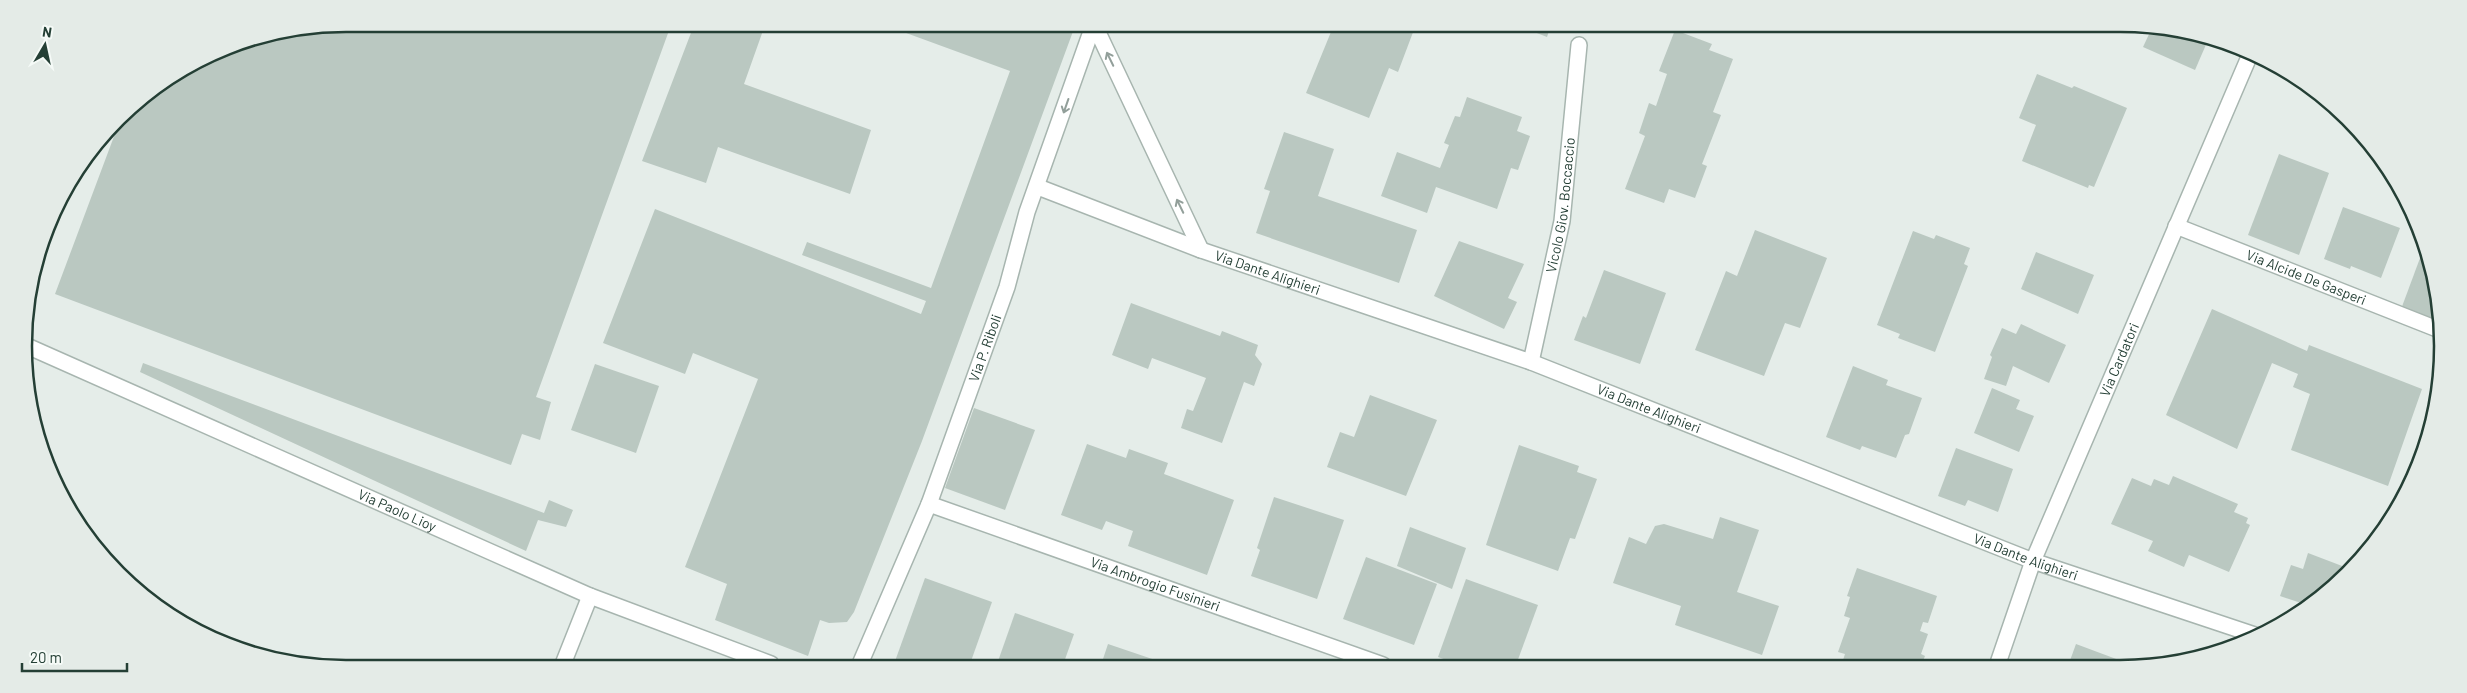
<svg xmlns="http://www.w3.org/2000/svg" width="2467" height="693" viewBox="0 0 2467 693" font-family="Barlow,sans-serif">
	<rect width="100%" height="100%" fill="#e5ede9"/>
	<g fill="#bac8c1">
		<path d="M346,24L671,25L536,397L551,402L540,440L522,434L511,465L55,294L119,123L133,104L223,48Z"/>
		<path d="M694,25H765L744,84L871,130L850,194L718,147L706,183L642,161Z"/>
		<path d="M887,26H1075L922,441L854,612L847,622L829,623L820,620L808,656L715,620L727,584L685,567L758,379L693,353L685,374L603,343L655,209L921,314L926,301L802,255L807,242L931,288L1010,71Z"/>
		<path d="M1333,27H1415L1398,72L1389,68L1369,118L1306,93Z"/>
		<path d="M1524,28H1550L1547,37Z"/>
		<path d="M1675,30L1712,44L1709,50L1733,59L1713,112L1721,115L1702,164L1707,166L1695,198L1669,189L1664,203L1625,189L1645,136L1639,133L1649,103L1656,106L1667,74L1659,71Z"/>
		<path d="M2151,30H2183L2208,40L2195,70L2143,47Z"/>
		<path d="M2037,74L2072,88L2074,86L2127,108L2094,187L2089,185L2088,188L2022,161L2036,125L2019,118Z"/>
		<path d="M1467,97L1522,117L1517,131L1530,136L1518,170L1511,168L1497,209L1436,187L1427,213L1381,196L1397,152L1440,168L1449,145L1444,143L1455,116L1460,117Z"/>
		<path d="M1284,132L1334,149L1318,196L1417,230L1399,283L1256,233L1270,191L1264,189Z"/>
		<path d="M2279,154L2329,173L2299,255L2248,235Z"/>
		<path d="M2343,207L2400,228L2381,278L2351,266L2350,269L2324,259Z"/>
		<path d="M1755,230L1827,258L1800,328L1785,323L1764,376L1695,350L1726,271L1737,276Z"/>
		<path d="M1913,231L1934,239L1936,235L1970,248L1964,264L1968,266L1935,352L1898,338L1900,334L1877,325Z"/>
		<path d="M1459,241L1524,264L1508,298L1517,302L1504,329L1434,296Z"/>
		<path d="M2423,250L2437,283V314L2433,325L2400,312Z"/>
		<path d="M2036,252L2094,275L2078,314L2021,289Z"/>
		<path d="M1604,270L1666,293L1640,364L1574,340L1583,316L1586,318Z"/>
		<path d="M1131,303L1220,336L1222,331L1258,345L1255,355L1262,364L1254,386L1244,382L1222,443L1181,428L1187,409L1193,411L1206,378L1152,358L1148,369L1112,355Z"/>
		<path d="M2212,309L2307,351L2309,345L2422,389L2388,486L2291,450L2310,394L2293,387L2298,374L2272,363L2237,449L2166,415Z"/>
		<path d="M2021,324L2066,345L2049,383L2013,366L2006,386L1984,379L1992,357L1990,355L2002,328L2016,334Z"/>
		<path d="M143,363L544,513L549,500L573,510L566,527L538,520L526,551L140,372Z"/>
		<path d="M595,364L659,386L636,453L571,430Z"/>
		<path d="M1853,366L1888,380L1886,385L1922,398L1909,434L1905,435L1896,458L1862,446L1860,450L1826,437Z"/>
		<path d="M1992,388L2020,400L2016,409L2034,416L2019,452L1974,433Z"/>
		<path d="M1370,395L1437,420L1406,496L1327,467L1340,432L1354,437Z"/>
		<path d="M974,408L1035,430L1005,510L945,488Z"/>
		<path d="M1087,444L1126,458L1129,449L1168,463L1164,474L1234,500L1207,575L1128,546L1133,531L1106,521L1102,530L1061,515Z"/>
		<path d="M1519,445L1579,466L1577,472L1597,479L1575,539L1570,538L1558,571L1486,545Z"/>
		<path d="M1956,448L2013,469L1998,512L1968,500L1965,506L1938,496Z"/>
		<path d="M2173,476L2238,504L2234,512L2248,518L2246,523L2250,525L2229,572L2189,555L2184,567L2148,551L2153,541L2111,524L2132,478L2151,486L2154,479L2169,485Z"/>
		<path d="M1274,497L1344,520L1317,599L1251,576L1260,550L1257,548Z"/>
		<path d="M1720,517L1759,530L1737,592L1779,606L1762,655L1675,625L1681,606L1613,583L1629,537L1646,544L1655,526L1664,524L1713,539Z"/>
		<path d="M1410,527L1466,548L1452,589L1397,566Z"/>
		<path d="M2308,553L2350,569L2334,589L2302,608L2304,604L2280,596L2291,565L2303,569Z"/>
		<path d="M1366,557L1437,584L1414,645L1343,619Z"/>
		<path d="M1857,568L1937,596L1928,623L1923,622L1920,631L1928,634L1921,654L1925,656L1921,666H1841L1845,654L1838,652L1850,618L1844,616L1850,597L1847,596Z"/>
		<path d="M925,578L992,602L970,664H894Z"/>
		<path d="M1466,579L1538,605L1516,665H1460L1438,657Z"/>
		<path d="M1015,613L1074,634L1063,665L997,664Z"/>
		<path d="M1108,644L1167,664V665H1101Z"/>
		<path d="M2076,644L2135,666H2068Z"/>
	</g>
	<g fill="none" stroke-linecap="round" stroke-linejoin="round">
		<g stroke="#a7b5af" stroke-width="18">
			<g id="street">
				<path d="M1095,26L1201,250"/>
				<path id="s1" d="M1038,187L1201,250L1531,362L2033,561L2258,636"/>
				<path id="s2" d="M2176,226L2437,329"/>
				<path id="s3" d="M27,346L590,596L771,664"/>
				<path id="s4" d="M1531,362L1562,221L1579,45"/>
				<path id="s5" d="M929,504L1383,665"/>
				<path d="M563,664L590,596"/>
				<path id="s6" d="M860,664L929,504L1007,287L1027,212L1093,26"/>
				<path id="s7" d="M1997,666L2033,561L2249,57"/>
			</g>
		</g>
		<use href="#street" stroke="#fff" stroke-width="15"/>
	</g>
	<defs><path id="oneway-shaft" d="M-6 0H5M1.5-3L5.5 0L1.5 3" fill="none" stroke-width="1.6" stroke-linecap="round" stroke-linejoin="round" transform="scale(1.25)"/></defs>
	<g stroke="#929f9a">
		<use href="#oneway-shaft" transform="translate(1110 59) rotate(-116)"/>
		<use href="#oneway-shaft" transform="translate(1066 106) rotate(109)"/>
		<use href="#oneway-shaft" transform="translate(1180 206) rotate(-116)"/>
	</g>
	<g text-anchor="middle" stroke-width="4" stroke-linejoin="round" paint-order="stroke">
		<g font-size="14" fill="#243f35" stroke="#f5faf7">
			<text dy="5" stroke="none"><textPath href="#s4" startOffset="160">Vicolo Giov. Boccaccio</textPath></text>
			<text dy="5" stroke="none"><textPath href="#s1" startOffset="245">Via Dante Alighieri</textPath></text>
			<text dy="5" stroke="none"><textPath href="#s2" startOffset="140">Via Alcide De Gasperi</textPath></text>
			<text dy="5" stroke="none"><textPath href="#s6" startOffset="340">Via P. Riboli</textPath></text>
			<text dy="5" stroke="none"><textPath href="#s7" startOffset="330">Via Cardatori</textPath></text>
			<text dy="5" stroke="none"><textPath href="#s1" startOffset="650">Via Dante Alighieri</textPath></text>
			<text dy="5" stroke="none"><textPath href="#s3" startOffset="405">Via Paolo Lioy</textPath></text>
			<text dy="5" stroke="none"><textPath href="#s1" startOffset="1055">Via Dante Alighieri</textPath></text>
			<text dy="5" stroke="none"><textPath href="#s5" startOffset="240">Via Ambrogio Fusinieri</textPath></text>
		</g>
	</g>
	<path d="M0 0H2467V693H0ZM346 32H2120A314 314 0 0 1 2434 346V346A314 314 0 0 1 2120 660H346A314 314 0 0 1 32 346V346A314 314 0 0 1 346 32Z" fill="#e4ebe7" fill-rule="evenodd"/>
	<path fill="none" stroke="#243f35" stroke-width="2.5" d="M346 32H2120A314 314 0 0 1 2434 346V346A314 314 0 0 1 2120 660H346A314 314 0 0 1 32 346V346A314 314 0 0 1 346 32Z"/>
	<g transform="translate(45 45) rotate(9)" stroke="#f5faf7" stroke-width="4" paint-order="stroke">
	<path d="M0-4L9 19L0 12L-9 19Z" fill="#243f35"/>
	<text y="-8" font-size="14" font-weight="bold" text-anchor="middle" fill="#243f35">N</text>
	</g>
	<path d="M22 663v8h105v-8" fill="none" stroke="#243f35" stroke-width="2.5"/>
	<text x="30" y="663" font-size="15" fill="#243f35" stroke="#f5faf7" stroke-width="4" paint-order="stroke">20 m</text>
</svg>
